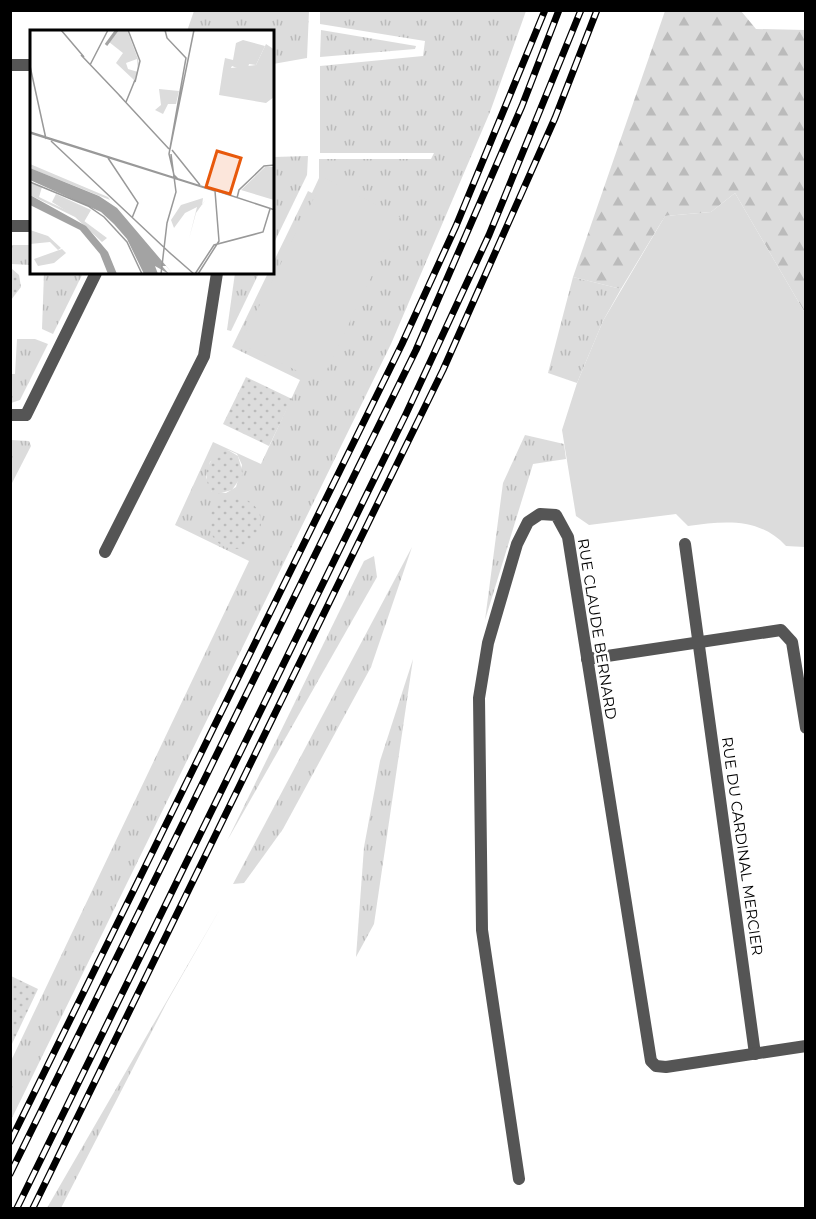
<svg xmlns="http://www.w3.org/2000/svg" width="816" height="1219" viewBox="0 0 816 1219" font-family="Montserrat,sans-serif">
	<defs>
		<pattern id="grass-tufts" width="24" height="20" patternUnits="userSpaceOnUse" patternTransform="scale(1.5)"><rect width="24" height="20" fill="#dcdcdc"/><path d="M3 7l-1-3M5 7V3M7 7l1-3M15 17l-1-3M17 17v-4M19 17l1-3" fill="none" stroke="#bbb"/></pattern>
		<pattern id="forest-firs" width="22" height="20" patternUnits="userSpaceOnUse" patternTransform="scale(1.5)"><rect width="22" height="20" fill="#dcdcdc"/><path d="M5 1l3.5 6h-7zM16 11l3.5 6h-7z" fill="#bbb"/></pattern>
		<pattern id="park-dots" width="8" height="8" patternUnits="userSpaceOnUse" patternTransform="scale(1.5)"><rect width="8" height="8" fill="#dcdcdc"/><path d="M2 2h.1M6 6h.1" fill="none" stroke="#bbb" stroke-width="1.8" stroke-linecap="round"/></pattern>
	</defs>
	<rect width="100%" height="100%" fill="#fff"/>
	<g fill="url(#grass-tufts)" fill-rule="evenodd">
		<path d="M194,11H309L307,58L273,64V32L187,31Z"/>
		<path d="M320,11H526L490,112L391,344L11,1120L10,1063L249,561L175,525L213,442L261,464L300,380L232,347L268,273H273V263L308,191L312,193L319,178V159H431L434,153H320V66L423,56L425,41L320,24ZM228,450L237,454L242,465L236,487L226,493L212,492L206,477L210,462Z"/>
		<path d="M321,30L416,46L415,49L320,57Z"/>
		<path d="M308,156L307,175L273,245V157Z"/>
		<path d="M11,245H31V265L11,264Z"/>
		<path d="M44,273H83L53,334L42,329Z"/>
		<path d="M235,273H259L231,331L227,330Z"/>
		<path d="M573,277L621,289L603,321L577,383L548,373Z"/>
		<path d="M17,339H35L48,344L20,400L11,403V374H15Z"/>
		<path d="M525,435L564,444L566,459L533,464L485,620L503,483Z"/>
		<path d="M11,440L29,441L31,446L11,485Z"/>
		<path d="M412,547L371,667L283,829L244,883L233,884Z"/>
		<path d="M374,556L377,577L227,841L364,561Z"/>
		<path d="M413,659L374,924L356,957L364,847L380,761Z"/>
		<path d="M220,909L167,1002L61,1208H47Z"/>
	</g>
	<path fill="url(#forest-firs)" d="M665,11H741L756,29L805,30V313L735,193L711,212L665,216L621,289L573,277Z"/>
	<g fill="url(#park-dots)">
		<path d="M11,268L19,275L21,287L11,300Z"/>
		<path d="M246,377L292,399L269,446L223,424Z"/>
		<path d="M228,450L238,456L243,474L232,490L214,495C200,478 206,456 228,450Z"/>
		<circle cx="235" cy="523" r="26"/>
		<path d="M11,976L38,989L11,1046Z"/>
	</g>
	<g fill="#dcdcdc">
		<path d="M324,178L400,217L321,382L240,344Z"/>
		<path d="M735,193L805,313V547L786,546C759,517 724,521 688,526L676,514L589,525L576,516L562,430L577,383L603,321L665,216L711,212Z"/>
	</g>
	<g fill="none" stroke-linecap="round" stroke-linejoin="round">
		<g stroke="#555" stroke-width="12">
			<path d="M10,65H32"/>
			<path d="M10,226H32"/>
			<path d="M10,415H26L96,273"/>
			<path d="M685,544L755,1054"/>
			<path d="M105,552L204,356L217,273"/>
			<path d="M587,659L781,630L792,642L806,728"/>
			<path d="M519,1179L482,930L479,698L488,643L517,544L528,522L540,514L556,515L568,537L651,1061L656,1066L666,1067L806,1046"/>
		</g>
		<g stroke="#000" stroke-width="7">
			<g id="rail">
				<path d="M10,1142L402,344L456,226L545,10"/>
				<path d="M10,1174L416,350L522,106L559,10"/>
				<path d="M17,1208L406,414L489,235L581,10"/>
				<path d="M33,1208L443,370L555,118L597,10"/>
			</g>
		</g>
		<use href="#rail" stroke="#fff" stroke-width="4.5" stroke-dasharray="14" stroke-linecap="butt"/>
	</g>
	<g text-anchor="middle" stroke-width="5" stroke-linejoin="round" paint-order="stroke">
		<g font-size="15" fill="#000" stroke="#fff">
			<text transform="translate(597 629) rotate(81)" y="5">RUE CLAUDE BERNARD</text>
			<text transform="translate(742 846) rotate(82)" y="5">RUE DU CARDINAL MERCIER</text>
		</g>
	</g>
	<g transform="translate(30 30)">
		<rect width="244" height="244" fill="#fff"/>
		<path d="M87,0H97L108,29L109,34L108,41L107,29L96,33L98,39L108,42L102,57L104,50L86,33L93,23L79,12ZM173,168L172,175L176,169L166,183L159,209L167,177L155,183L144,198L141,190L151,175Z" fill="#dcdcdc"/>
		<path d="M236,14L245,20L244,67L236,73L189,65L193,39L226,35Z" fill="#dcdcdc"/>
		<path d="M0,134L78,167L80,170L2,139ZM0,153L12,157L9,167L46,185L77,208L72,212L45,187L0,165ZM32,219L36,223L24,233L8,236L4,229Z" fill="#dcdcdc"/>
		<path d="M213,10L235,16L226,35L219,34L217,42L202,36L200,40L193,39L195,28L203,30L206,13ZM129,59L149,61L146,74H138L133,84L125,80L131,75ZM235,137H244V170L211,160ZM26,164L61,180L54,192L22,172ZM0,200L18,206L31,218L28,220L20,212L0,214Z" fill="#dcdcdc"/>
		<path d="M0,138L69,166L87,178L143,244L136,236H132L139,244L125,236L128,244H114L97,209L84,194L71,182L0,150ZM0,165L56,196L78,222L87,244H78L70,224L50,200L0,175Z" fill="#a3a3a3"/>
		<path fill="none" stroke="#a3a3a3" stroke-width="3" d="M76,15L87,0"/>
		<path fill="none" stroke="#999" stroke-width="1.5" d="M31,0L54,27M98,0L110,31L105,52M135,0L137,8L156,28L139,124L144,145L148,149M51,25L92,68M60,35L78,0M0,36L16,109M89,65L139,119M96,72L105,50M0,102L180,159M0,103L185,161L189,211L168,244M21,111L141,224M140,119L164,0M142,120L170,155M78,128L108,173L102,188M0,152L58,176L74,187L97,212L112,244M184,160L245,180M207,168L209,160L234,136L245,135M140,223L164,244M131,244L137,193L146,162L141,124M165,244L184,215L233,202L240,179"/>
		<path fill="#e8590c" fill-opacity="0.15" stroke="#e8590c" stroke-width="3" d="M187,121L211,128L200,164L176,157Z"/>
		<rect width="244" height="244" fill="none" stroke="#000" stroke-width="3"/>
	</g>
	<rect width="816" height="1219" fill="none" stroke="#000000" stroke-width="24"/>
</svg>
